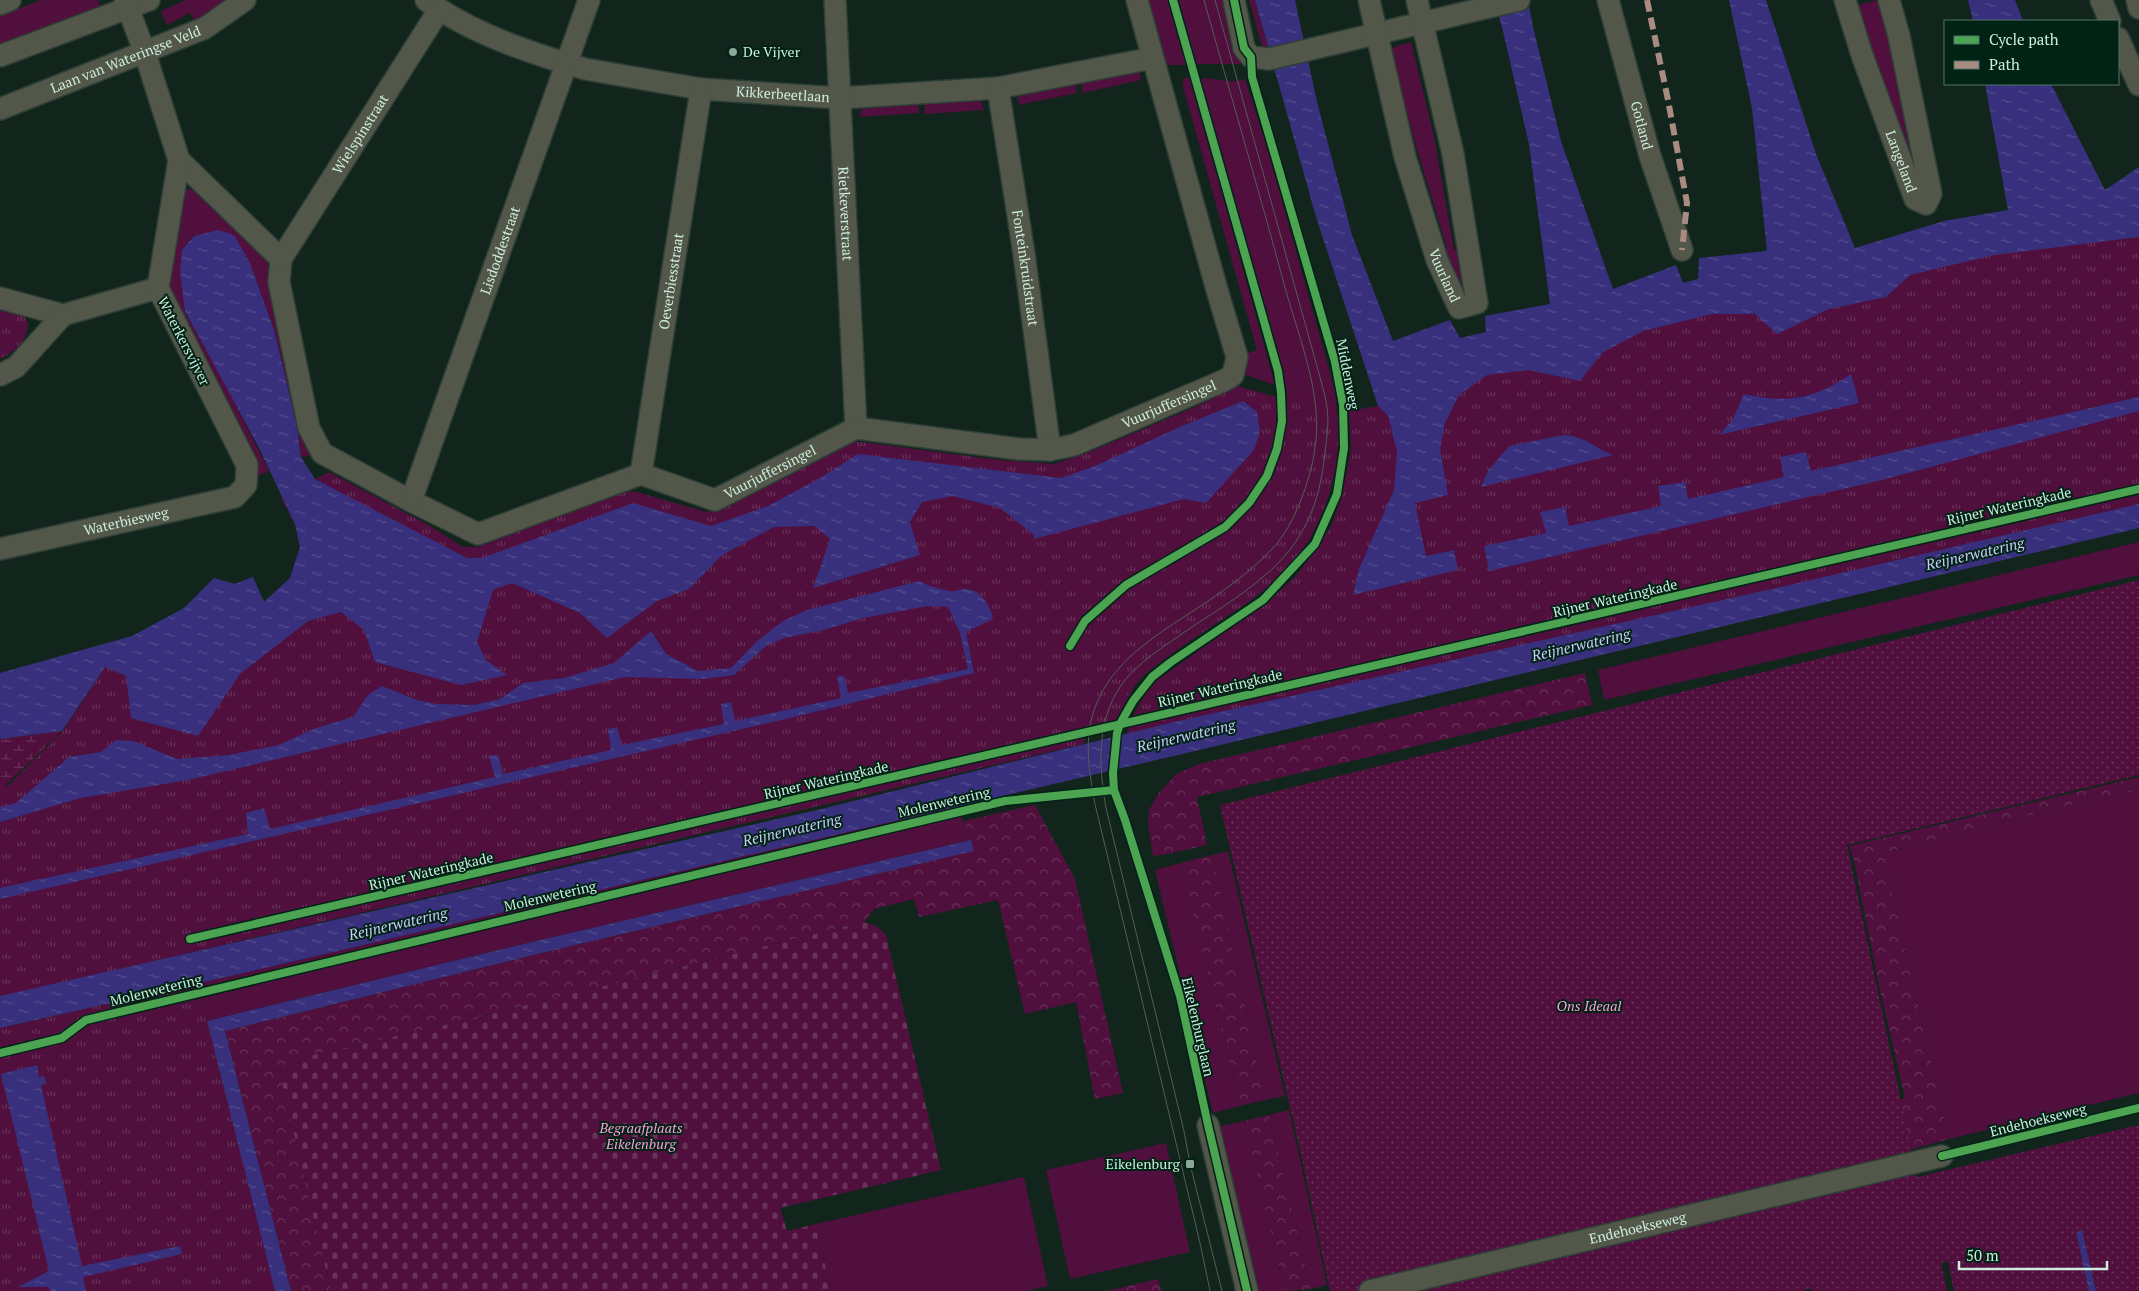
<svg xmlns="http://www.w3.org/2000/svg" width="2139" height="1291" viewBox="0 0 2139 1291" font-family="'PT Serif',serif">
	<defs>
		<pattern id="forest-crowns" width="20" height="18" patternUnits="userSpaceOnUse" patternTransform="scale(1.25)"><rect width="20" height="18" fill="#500f3d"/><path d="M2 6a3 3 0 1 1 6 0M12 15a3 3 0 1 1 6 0" fill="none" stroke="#683259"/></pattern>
		<pattern id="wetland-marsh" width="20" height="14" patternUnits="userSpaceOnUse" patternTransform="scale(1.25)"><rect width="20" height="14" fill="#500f3d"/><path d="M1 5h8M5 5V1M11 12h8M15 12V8" fill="none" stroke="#683259"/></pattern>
		<pattern id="cemetery-stones" width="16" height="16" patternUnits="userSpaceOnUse" patternTransform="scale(1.25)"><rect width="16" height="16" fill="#500f3d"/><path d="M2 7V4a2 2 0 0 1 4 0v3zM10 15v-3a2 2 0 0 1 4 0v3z" fill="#683259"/></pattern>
		<pattern id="park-tufts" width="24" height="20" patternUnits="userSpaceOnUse" patternTransform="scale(1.25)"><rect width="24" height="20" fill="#500f3d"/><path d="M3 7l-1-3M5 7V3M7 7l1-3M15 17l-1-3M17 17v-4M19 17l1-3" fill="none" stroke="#683259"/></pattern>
		<pattern id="garden-dots" width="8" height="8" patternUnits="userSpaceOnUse" patternTransform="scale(1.25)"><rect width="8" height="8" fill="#500f3d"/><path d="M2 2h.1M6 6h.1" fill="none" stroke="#683259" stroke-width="1.8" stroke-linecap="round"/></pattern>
		<pattern id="water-ripples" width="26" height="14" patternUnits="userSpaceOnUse" patternTransform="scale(1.25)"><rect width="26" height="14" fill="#38307c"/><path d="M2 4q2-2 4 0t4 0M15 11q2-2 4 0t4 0" fill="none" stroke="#544e8e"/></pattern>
	</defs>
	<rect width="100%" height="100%" fill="#11251d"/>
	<g fill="#500f3d">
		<path d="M41,0H98L101,9L0,47V16Z"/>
		<path d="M186,0H231L195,22L190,13L167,25L161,11Z"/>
		<path d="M1144,0H1168L1187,65H1163Z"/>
		<path d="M1178,0H1225L1242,64H1196Z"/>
		<path d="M1249,0H1255L1268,48L1263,49Z"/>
		<path d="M1878,0L1900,83L1921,194L1853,6Z"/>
		<path d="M1411,42L1434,137L1454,250H1461L1465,294L1464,298L1443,252L1447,248L1412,133L1391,48Z"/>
		<path d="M1139,69L1141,80L1083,93L1081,82Z"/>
		<path d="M1183,78H1190L1275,385L1243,374L1244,354L1257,350L1183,87Z"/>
		<path d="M1200,78C1218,78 1227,84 1245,79L1270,158L1335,391L1339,437L1336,470L1319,520L1309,541L1293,561L1274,582L1246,604L1192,639L1153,667L1137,682L1115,722L1087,728L1287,401L1283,373L1277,349Z"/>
		<path d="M1075,82L1077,93L1019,105L1017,94Z"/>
		<path d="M980,99L984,110L925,114L924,103Z"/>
		<path d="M918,102L919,113L860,117L862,106Z"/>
		<path d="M187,189L194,190L257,245L263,253L269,268L309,456L301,457L296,422L273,327L250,263L218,230L194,236L182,250L185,311L222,378L269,471L254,478L167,295L180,195Z"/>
		<path d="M2139,542V575L1604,700L1598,670Z"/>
		<path d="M2139,790V1093L1949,1139L1883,853L2062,807Z"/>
		<path d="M957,806L971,840L532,942L207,1021L275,1291L81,1116L202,1000L204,982Z"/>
		<path d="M1228,851L1285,1096L1265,1100L1212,855Z"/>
		<path d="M1181,863L1240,1106L1213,1113L1155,870Z"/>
		<path d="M1289,1110L1327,1285L1311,1289L1269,1115Z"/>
		<path d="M1244,1121L1285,1291H1257L1217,1127Z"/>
		<path d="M1166,1143L1190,1252L1070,1279L1046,1170Z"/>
		<path d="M1024,1177L1048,1286L1026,1291H831L816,1224Z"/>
	</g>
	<g fill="url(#forest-crowns)">
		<path d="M1585,673L1592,705L1197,797L1207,845L1162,855L1153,856L1148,824L1149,810L1158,794L1176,774L1199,764Z"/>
		<path d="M2139,777V790L2062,807L1883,853L1949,1139L1902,1152L1778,1128L1905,1098L1880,990L1854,861L1849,846Z"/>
		<path d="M1035,805L1075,879L1123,1093L1095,1099L1076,1002L1025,1014L998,900L919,917L914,899L874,909L864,922L466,1020L305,1057C292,1066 283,1071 283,1087L331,1291H291L225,1031L533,955L973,851L964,821Z"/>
		<path d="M1212,855L1265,1100L1240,1106L1181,863Z"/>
		<path d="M1269,1115L1311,1289L1285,1291L1244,1121Z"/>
		<path d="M1158,1279L1161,1291H1107Z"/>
	</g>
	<path fill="url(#wetland-marsh)" d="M62,731L5,786L0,787V739Z"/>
	<path fill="url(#cemetery-stones)" d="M864,922L876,926L886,935L941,1170L780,1208L787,1231L816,1224L831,1291H331L283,1087V1077L289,1068L305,1057L466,1020Z"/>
	<g fill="url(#park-tufts)">
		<path d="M2139,205V510L1127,734C1132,714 1142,697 1156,681L1270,600L1296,576L1312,555L1331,527L1342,496L1351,449L1349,411L1378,406L1411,383Z"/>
		<path d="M0,310L22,314L28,322C27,343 17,349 0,359Z"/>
		<path d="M1237,386L1338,414C1342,495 1312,559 1244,605C1219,622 1193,638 1169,656C1158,664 1145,672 1137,683C1127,694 1121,709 1115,722L1087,728L1084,744L0,997V786H8L63,731L105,667L264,602L290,578L300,547L295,524L281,498L329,472L430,526L463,547H478L622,491L637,492L706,512L724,507L853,441L999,460L1054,464L1087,453L1195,407Z"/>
		<path d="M204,982L203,1000L207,1021L275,1291H0V1028Z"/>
	</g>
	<path fill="url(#garden-dots)" d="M2139,580V775L1847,845L1917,1177L2139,1125V1291H2096L2082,1231L2076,1232L2089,1291H1954L1948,1261L1941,1263L1947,1291H1812V1289H1805V1291H1330L1300,1150L1220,805Z"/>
	<g fill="url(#water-ripples)">
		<path d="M1255,0H1295L1317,102L1352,235L1393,341L1450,320L1460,338L1486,332L1485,316L1550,304L1529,144L1502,27L1494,0H1528L1533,27L1561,141L1613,289L1676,265L1683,283L1698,279L1699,258L1767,251L1752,108L1729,0H1766L1816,154L1855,248L1944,221L2008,210L1985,84H2051L2105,190L2139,167V237L1994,255L1910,275L1886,297L1829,309L1777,334L1755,314H1712L1643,331L1602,353L1580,381L1528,370L1487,375L1459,395L1445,423L1440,449L1448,495L1415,503L1426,556L1454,550L1458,570L1353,595L1359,569L1394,490L1397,452L1388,415L1378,406L1316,217Z"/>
		<path d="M1968,0H2015L2023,21H1973Z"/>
		<path d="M218,230L234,235L250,263L274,330L296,422L301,457L315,479L467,558H482L633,503L711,526L768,506L820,478L858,454L1061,478L1095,466L1182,426L1243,401L1257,412L1260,432L1254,450L1206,503L1184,499L1034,539V535L1000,508L953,496L922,502L910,522L920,555L813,588L830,539L815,526L774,527L722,555L689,589L657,601L607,638L580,613L512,583L493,590L477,642L486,660L507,675L461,685L375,662L364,630L341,612L308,621L240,674L198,736L131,718L126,676L105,667L62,731L0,739V673L132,636L184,608L214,578L235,584L253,577L264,602L290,578L300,547L295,524L258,446L185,311L180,273L182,250L194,236Z"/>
		<path d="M1851,374L1859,403L1719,435L1733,419L1744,394C1786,404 1816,399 1851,374Z"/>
		<path d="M2139,397V411L1882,480L1489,571L1484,546L1546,533L1540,512L1565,507L1569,526L1661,506L1658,486L1685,482L1688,499L1784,477L1780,457L1806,452L1811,471Z"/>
		<path d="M1563,435C1584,435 1594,448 1613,455L1481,487L1488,471L1509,446Z"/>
		<path d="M2139,504V528L1165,758L248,972L0,1028V996L817,810L1174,722L1781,587Z"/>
		<path d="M919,581C929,586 939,589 950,591C955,592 960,589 965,589C980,589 991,606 993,619L966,632L974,673L790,718L0,899V888L248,834L246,813L264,808L270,829L495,777L489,756L498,755L503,774L611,750L608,729L617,727L622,745L724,724L721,704L731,702L735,721L841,698L837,676H844L848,693L968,669L960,633L948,607L928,606L863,618L824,630L784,638L766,646L734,675L703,679L625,677L188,780L81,798L0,822V807L16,803L69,757L101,752L116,740L133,741L177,759L229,755L279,745L316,728L353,717L368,695L382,686L417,700L437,704L474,705L500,699L523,683L564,678L614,663L651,631L666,654L698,671L731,668L757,641L783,621L807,610Z"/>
		<path d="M971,840L974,851L533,955L225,1031L291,1291H275L207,1021L532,942Z"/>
		<path d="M37,1065L39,1077L44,1076L46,1084L41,1085L82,1266L180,1246L182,1254L83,1277L86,1291H50L49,1287H18L49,1271L1,1074Z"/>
		<path d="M2082,1230L2096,1291H2089L2076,1232Z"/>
	</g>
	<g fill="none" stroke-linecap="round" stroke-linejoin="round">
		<g stroke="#2d3f37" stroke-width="24">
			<g id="minor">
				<path id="s1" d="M426,0C472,34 531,53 585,69L701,89L840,98L998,88L1153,58"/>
				<path id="s2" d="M835,0L856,428"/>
				<path d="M1234,0L1244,48L1251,57L1269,59L1519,0"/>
				<path id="s3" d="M1369,0L1405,157L1437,260L1459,308L1477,303L1453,154L1417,0"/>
				<path id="s4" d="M1608,0L1650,156L1682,250"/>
				<path id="s5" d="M1845,0L1862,55L1915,199L1926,204L1931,194L1899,36L1889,0"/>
				<path d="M2101,0L2110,21"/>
				<path d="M2137,0L2139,8"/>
				<path d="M0,4L10,0"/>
				<path d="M2118,38L2139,85"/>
				<path d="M0,56L149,0"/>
				<path id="s6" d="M998,88L1024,254L1050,450"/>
				<path id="s7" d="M0,109L205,28L245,0"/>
				<path id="s8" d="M179,160L281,259L279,282L309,428L322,453L411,501L478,534L641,474L715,500L856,428L1019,449L1050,450L1074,445L1225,380L1233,375L1237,357L1217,290L1137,0"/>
				<path id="s9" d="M281,259L439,10"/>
				<path d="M0,298L63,315L158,288"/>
				<path d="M0,375L16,367L63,315"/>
				<path id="s10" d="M641,474L701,89"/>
				<path id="s11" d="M411,501L589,0"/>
				<path id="s12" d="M0,549L235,497L246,485L247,465L158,288L179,160L145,53L125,0"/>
				<path d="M1208,1125L1247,1291"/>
				<path id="s13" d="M1370,1291L1942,1156"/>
			</g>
		</g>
		<use href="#minor" stroke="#525749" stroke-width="21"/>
		<g stroke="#555d54" stroke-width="1">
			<path d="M1204,0C1231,97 1260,194 1286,291C1300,341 1323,396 1315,448C1311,479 1294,526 1273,548C1249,574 1219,594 1190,613C1153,637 1113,662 1096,705C1083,736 1089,772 1095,804L1200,1243L1210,1291"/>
			<path d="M1215,0L1318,370C1321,382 1325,394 1327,407C1329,422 1327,437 1325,452C1320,504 1304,543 1263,577C1240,597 1214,612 1189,629C1165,646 1136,663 1120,687C1096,723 1099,768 1106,808L1184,1131L1190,1164L1222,1291"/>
		</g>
		<path stroke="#a88b81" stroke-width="6" stroke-dasharray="12 6" stroke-linecap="butt" d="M1647,0L1668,100L1687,203L1682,250"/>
		<g stroke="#002316" stroke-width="11">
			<g id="cycleway">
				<path d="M1234,0L1244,48L1251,57L1252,77L1335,362L1343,405L1344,448L1337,494L1315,544L1263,600L1171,662L1152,677L1133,701L1120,724L1117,733L1113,773L1114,790L1125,820L1180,996L1208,1125L1247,1291"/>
				<path d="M1070,646L1085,621L1126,585L1225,527L1249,503L1267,476L1277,449L1282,421L1281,393L1278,371L1173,0"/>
				<path d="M190,939L2139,489"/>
				<path d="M0,1053L62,1038L86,1020L1005,801L1114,790"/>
				<path d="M1942,1156L2139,1108"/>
			</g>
		</g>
		<use href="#cycleway" stroke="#4ca352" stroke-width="8"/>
	</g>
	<g fill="#8ba79a" stroke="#002316" stroke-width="2">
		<circle cx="733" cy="52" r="5"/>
		<rect x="1185" y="1159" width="10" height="10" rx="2.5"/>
	</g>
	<g text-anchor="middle" stroke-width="4" stroke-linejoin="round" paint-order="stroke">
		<g font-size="14" fill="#cdeddd" stroke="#002316" text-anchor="start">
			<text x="743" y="57">De Vijver</text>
			<text x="1180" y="1169" text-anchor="end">Eikelenburg</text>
		</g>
		<g font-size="14" fill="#cdeddd" stroke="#002316">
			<text dy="5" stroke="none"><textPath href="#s7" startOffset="135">Laan van Wateringse Veld</textPath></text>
			<text dy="5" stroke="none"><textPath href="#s1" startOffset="374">Kikkerbeetlaan</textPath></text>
			<text dy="5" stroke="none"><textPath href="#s4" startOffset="130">Gotland</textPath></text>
			<text dy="5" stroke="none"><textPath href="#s9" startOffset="148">Wielspinstraat</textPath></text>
			<text dy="5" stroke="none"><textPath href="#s5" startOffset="171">Langeland</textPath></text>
			<text dy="5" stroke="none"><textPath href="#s2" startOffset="214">Rietkeverstraat</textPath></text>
			<text dy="5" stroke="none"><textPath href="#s11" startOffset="266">Lisdoddestraat</textPath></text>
			<text dy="5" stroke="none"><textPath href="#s6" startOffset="182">Fonteinkruidstraat</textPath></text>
			<text dy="5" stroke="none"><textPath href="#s3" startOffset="286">Vuurland</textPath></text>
			<text dy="5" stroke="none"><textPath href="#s10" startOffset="195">Oeverbiesstraat</textPath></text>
			<text transform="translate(184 341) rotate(63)" y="5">Waterkersvijver</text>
			<text transform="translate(1348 374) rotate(79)" y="5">Middenweg</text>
			<text dy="5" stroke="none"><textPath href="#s8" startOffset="1252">Vuurjuffersingel</textPath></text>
			<text dy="5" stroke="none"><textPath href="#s8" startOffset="832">Vuurjuffersingel</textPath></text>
			<text transform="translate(2009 506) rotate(-13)" y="5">Rijner Wateringkade</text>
			<text dy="5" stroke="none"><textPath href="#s12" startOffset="129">Waterbiesweg</textPath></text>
			<text transform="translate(1615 598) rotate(-13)" y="5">Rijner Wateringkade</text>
			<text transform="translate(1220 688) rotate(-13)" y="5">Rijner Wateringkade</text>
			<text transform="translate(826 780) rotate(-13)" y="5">Rijner Wateringkade</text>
			<text transform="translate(944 802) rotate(-13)" y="5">Molenwetering</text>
			<text transform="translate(431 871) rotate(-13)" y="5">Rijner Wateringkade</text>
			<text transform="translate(550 896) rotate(-13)" y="5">Molenwetering</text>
			<text transform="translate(156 990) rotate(-14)" y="5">Molenwetering</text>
			<text transform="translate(1198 1027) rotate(77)" y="5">Eikelenburglaan</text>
			<text transform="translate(2038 1120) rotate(-14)" y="5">Endehoekseweg</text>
			<text dy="5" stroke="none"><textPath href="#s13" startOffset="275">Endehoekseweg</textPath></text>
		</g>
		<g font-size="14" font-style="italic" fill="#fd9ed6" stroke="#002316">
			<text x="1589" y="1011">Ons Ideaal</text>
			<text x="641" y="1133">Begraafplaats<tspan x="641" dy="16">Eikelenburg</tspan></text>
		</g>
		<g font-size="15" font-style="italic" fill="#cbccfb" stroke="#002316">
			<text transform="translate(1975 554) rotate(-13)" y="5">Reijnerwatering</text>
			<text transform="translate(1581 645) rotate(-13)" y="5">Reijnerwatering</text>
			<text transform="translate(1186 736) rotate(-13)" y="5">Reijnerwatering</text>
			<text transform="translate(792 830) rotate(-13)" y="5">Reijnerwatering</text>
			<text transform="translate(398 924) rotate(-13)" y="5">Reijnerwatering</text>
		</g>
	</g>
	<rect x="1944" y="20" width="175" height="65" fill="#002316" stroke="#527466"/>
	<rect x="1954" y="36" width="25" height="8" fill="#4ca352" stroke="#527466"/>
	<text x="1989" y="45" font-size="15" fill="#cdeddd">Cycle path</text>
	<rect x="1954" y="61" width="25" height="8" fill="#a88b81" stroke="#527466"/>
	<text x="1989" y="70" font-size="15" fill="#cdeddd">Path</text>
	<path d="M1959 1261v8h148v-8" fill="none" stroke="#cdeddd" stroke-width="2.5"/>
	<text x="1966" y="1261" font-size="15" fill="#cdeddd" stroke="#002316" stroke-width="4" paint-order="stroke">50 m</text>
</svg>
